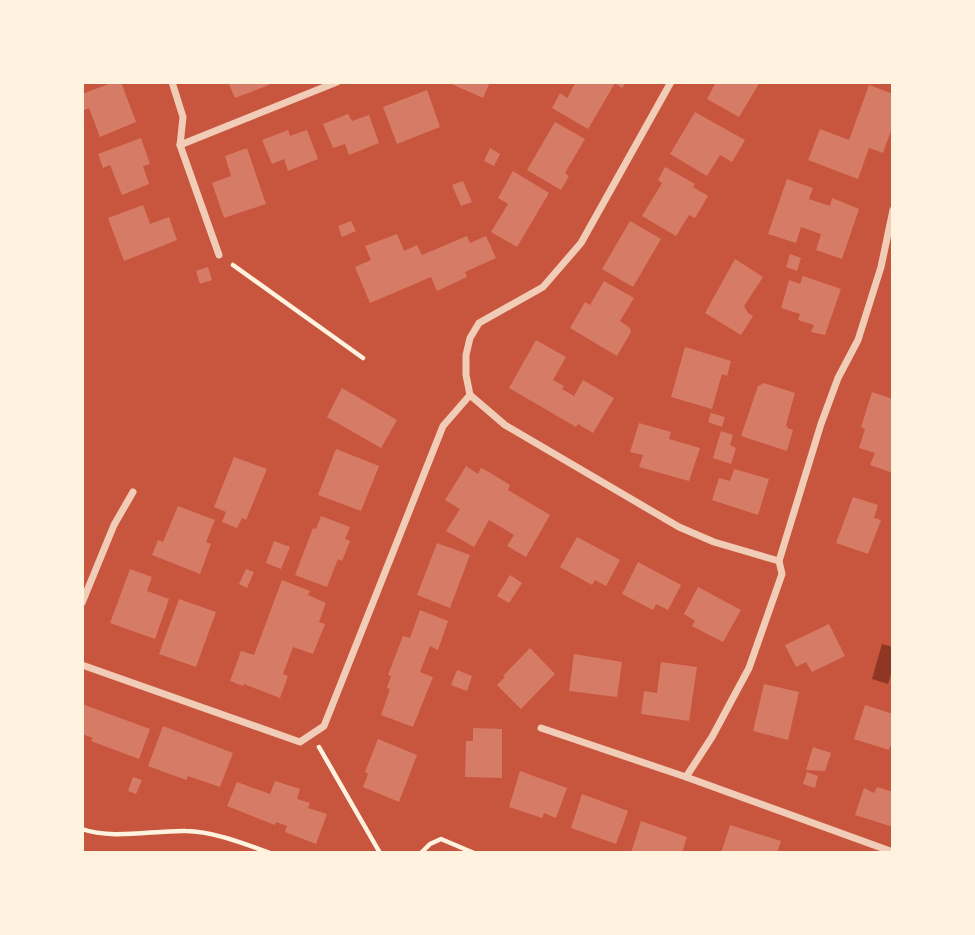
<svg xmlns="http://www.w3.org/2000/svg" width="975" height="935" viewBox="0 0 975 935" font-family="'Asap Condensed',sans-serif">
	<rect width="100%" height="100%" fill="#c8553d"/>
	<path fill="#8f3625" d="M882,644L893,647V667L888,684L872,679Z"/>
	<g fill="#d67c66">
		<path d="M114,82H121L136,122L100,137L89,108L82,111V94Z"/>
		<path d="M228,82H267L269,85L235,98Z"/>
		<path d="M447,82H490L483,98Z"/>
		<path d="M576,82H626L622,88L615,83L588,129L552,108L560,93L567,98Z"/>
		<path d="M716,82H760L739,117L707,99Z"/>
		<path d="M869,85L893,94V125L883,153L869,148L858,179L808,160L820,129L849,140Z"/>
		<path d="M427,90L440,127L397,144L383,107Z"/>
		<path d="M695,112L745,140L732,162L720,155L707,176L670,154Z"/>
		<path d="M348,114L352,121L369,115L379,143L349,155L345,144L333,148L323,124Z"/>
		<path d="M555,122L585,139L565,173L569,176L561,190L527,170Z"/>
		<path d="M288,130L290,136L307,130L318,159L288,171L284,159L272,164L262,140Z"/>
		<path d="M141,138L150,164L143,166L149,184L122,195L110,165L103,168L98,154Z"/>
		<path d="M247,148L266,204L224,218L212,183L231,176L225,156Z"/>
		<path d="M490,148L500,154L494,166L484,161Z"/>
		<path d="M665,167L695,184L693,187L708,196L695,218L689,215L676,236L642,216L662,183L658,180Z"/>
		<path d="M513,171L549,193L517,247L491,232L508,204L498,198Z"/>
		<path d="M787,179L813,188L809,199L830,206L832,198L859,209L842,259L816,250L821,234L801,227L796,243L768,234Z"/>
		<path d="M463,181L472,202L461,206L452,185Z"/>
		<path d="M143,205L150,224L169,217L177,240L124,261L108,218Z"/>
		<path d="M351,221L356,231L342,237L338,226Z"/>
		<path d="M630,221L661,239L633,287L602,269Z"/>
		<path d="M397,234L404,251L417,245L422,255L467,236L470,243L486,236L496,258L465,272L467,277L437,291L431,277L370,303L355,267L371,260L365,246Z"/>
		<path d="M790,254L801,258L797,271L786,267Z"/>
		<path d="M735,259L763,277L744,306L748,313L753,316L741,335L705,313Z"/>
		<path d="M208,267L212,280L200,284L196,271Z"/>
		<path d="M803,276L841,289L825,335L811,332L814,325L798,320L800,314L781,308L789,280L800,284Z"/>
		<path d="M604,281L634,298L620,321L630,328L631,332L617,356L570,328L585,302L590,305Z"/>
		<path d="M536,340L566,357L553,380L564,386L562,389L574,396L583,380L614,398L593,433L578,424L576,427L509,388Z"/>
		<path d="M685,347L731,361L727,376L722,374L712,409L671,397Z"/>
		<path d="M764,383L795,393L786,425L788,428L793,430L787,451L741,436L758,386Z"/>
		<path d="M342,388L397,420L381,448L327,417Z"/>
		<path d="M872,392L893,399V473L870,465L875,453L859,448L865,429L861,427Z"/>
		<path d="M711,413L725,417L722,427L708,422Z"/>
		<path d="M639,423L671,432L669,439L700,448L689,481L639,467L643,455L630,452Z"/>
		<path d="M721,431L733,435L730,445L736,448L731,464L713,458Z"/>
		<path d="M336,449L379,466L361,511L318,495Z"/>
		<path d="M234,457L267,469L246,520L242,518L237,528L222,522L226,512L214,507Z"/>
		<path d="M466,466L478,474L481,468L489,472L510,485L508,490L550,515L526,557L507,546L514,535L489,520L474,547L446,531L460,509L445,500Z"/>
		<path d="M734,469L769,479L758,515L712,500L719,478L730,481Z"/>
		<path d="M853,497L878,505L874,518L881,520L868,554L836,543Z"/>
		<path d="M178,506L215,520L206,542L211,544L200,574L152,555L158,540L163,542Z"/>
		<path d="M321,516L350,527L345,539L350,541L342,561L338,559L327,587L295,575L313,528L316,529Z"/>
		<path d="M577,537L620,560L606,586L595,580L592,585L560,567Z"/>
		<path d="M274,541L290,547L281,569L266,563Z"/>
		<path d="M437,543L470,555L450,608L417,595Z"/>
		<path d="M638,562L681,585L668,610L656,604L653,610L622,594Z"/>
		<path d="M130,569L152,577L147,591L169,599L155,639L110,623Z"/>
		<path d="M246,569L254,572L247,588L239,584Z"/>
		<path d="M510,575L522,583L509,603L497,596Z"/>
		<path d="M282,580L310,591L308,595L326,603L319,622L325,624L313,654L293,647L283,674L288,676L280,698L244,684L243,686L230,681L241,651L254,655Z"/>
		<path d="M698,587L741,610L723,642L692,626L695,621L684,614Z"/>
		<path d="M179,599L216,612L196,667L159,654Z"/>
		<path d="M420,610L448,621L438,650L430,646L420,672L433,677L413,727L381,715L390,689L387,688L391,676L388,675L403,636L410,638Z"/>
		<path d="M829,624L845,656L812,672L806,662L796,667L785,645Z"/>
		<path d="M530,648L555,674L521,709L497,685L505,677L503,676Z"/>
		<path d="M574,654L622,662L617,697L569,691Z"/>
		<path d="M661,662L697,667L689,721L641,714L644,691L657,693Z"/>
		<path d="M457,670L472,676L467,691L451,685Z"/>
		<path d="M764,684L799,692L788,740L753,731Z"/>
		<path d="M82,704L150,729L139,759L91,741L93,738L82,734Z"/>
		<path d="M865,705L893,714V747L890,746L889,750L854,739Z"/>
		<path d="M163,726L233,753L220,787L188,776L186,780L148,766Z"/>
		<path d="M473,728L502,729V778L465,777L466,741H473Z"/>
		<path d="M378,739L417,755L399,802L363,787L368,774L365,772Z"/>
		<path d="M813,747L831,753L825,771L806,770Z"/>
		<path d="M520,771L567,788L556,818L544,813L542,818L509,807Z"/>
		<path d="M807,772L818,776L815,788L803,784Z"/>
		<path d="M133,777L142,780L136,794L128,791Z"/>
		<path d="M275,781L300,789L297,799L310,803L308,808L327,814L316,844L285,832L287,826L276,822L275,825L227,806L237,782L270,794Z"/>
		<path d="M877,787L893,792V827L855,815L864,788L874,793Z"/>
		<path d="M582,794L628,811L616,844L571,828Z"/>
		<path d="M641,821L687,837L682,853H631Z"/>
		<path d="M730,825L781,841L777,853H721Z"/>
	</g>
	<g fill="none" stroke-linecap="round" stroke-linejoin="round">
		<g stroke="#fff3e0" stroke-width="4.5">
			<path d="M233,265L363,358"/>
			<path d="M319,747L380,853"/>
			<path d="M82,829C112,840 154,830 186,831C212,831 245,844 270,853"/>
			<path d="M421,853L430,844L441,839L474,853"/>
		</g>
		<g stroke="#f1ccb7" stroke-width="7">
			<path d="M172,82L183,117L180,145L219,255"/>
			<path d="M671,82L581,243L543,287L479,323L470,338L466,355V375L470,395L505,425L679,527L714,542L779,561"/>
			<path d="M180,145L337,82"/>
			<path d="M82,603L114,525L133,492"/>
			<path d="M82,665L300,742L324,726L443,426L470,395"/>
			<path d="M541,728L686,777L712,737L749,668L782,574L779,561L821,424L838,378L858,340L881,267L893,210"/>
			<path d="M686,777L893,852"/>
		</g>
	</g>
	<rect width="975" height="935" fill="none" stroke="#fff3e0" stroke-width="168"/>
</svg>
